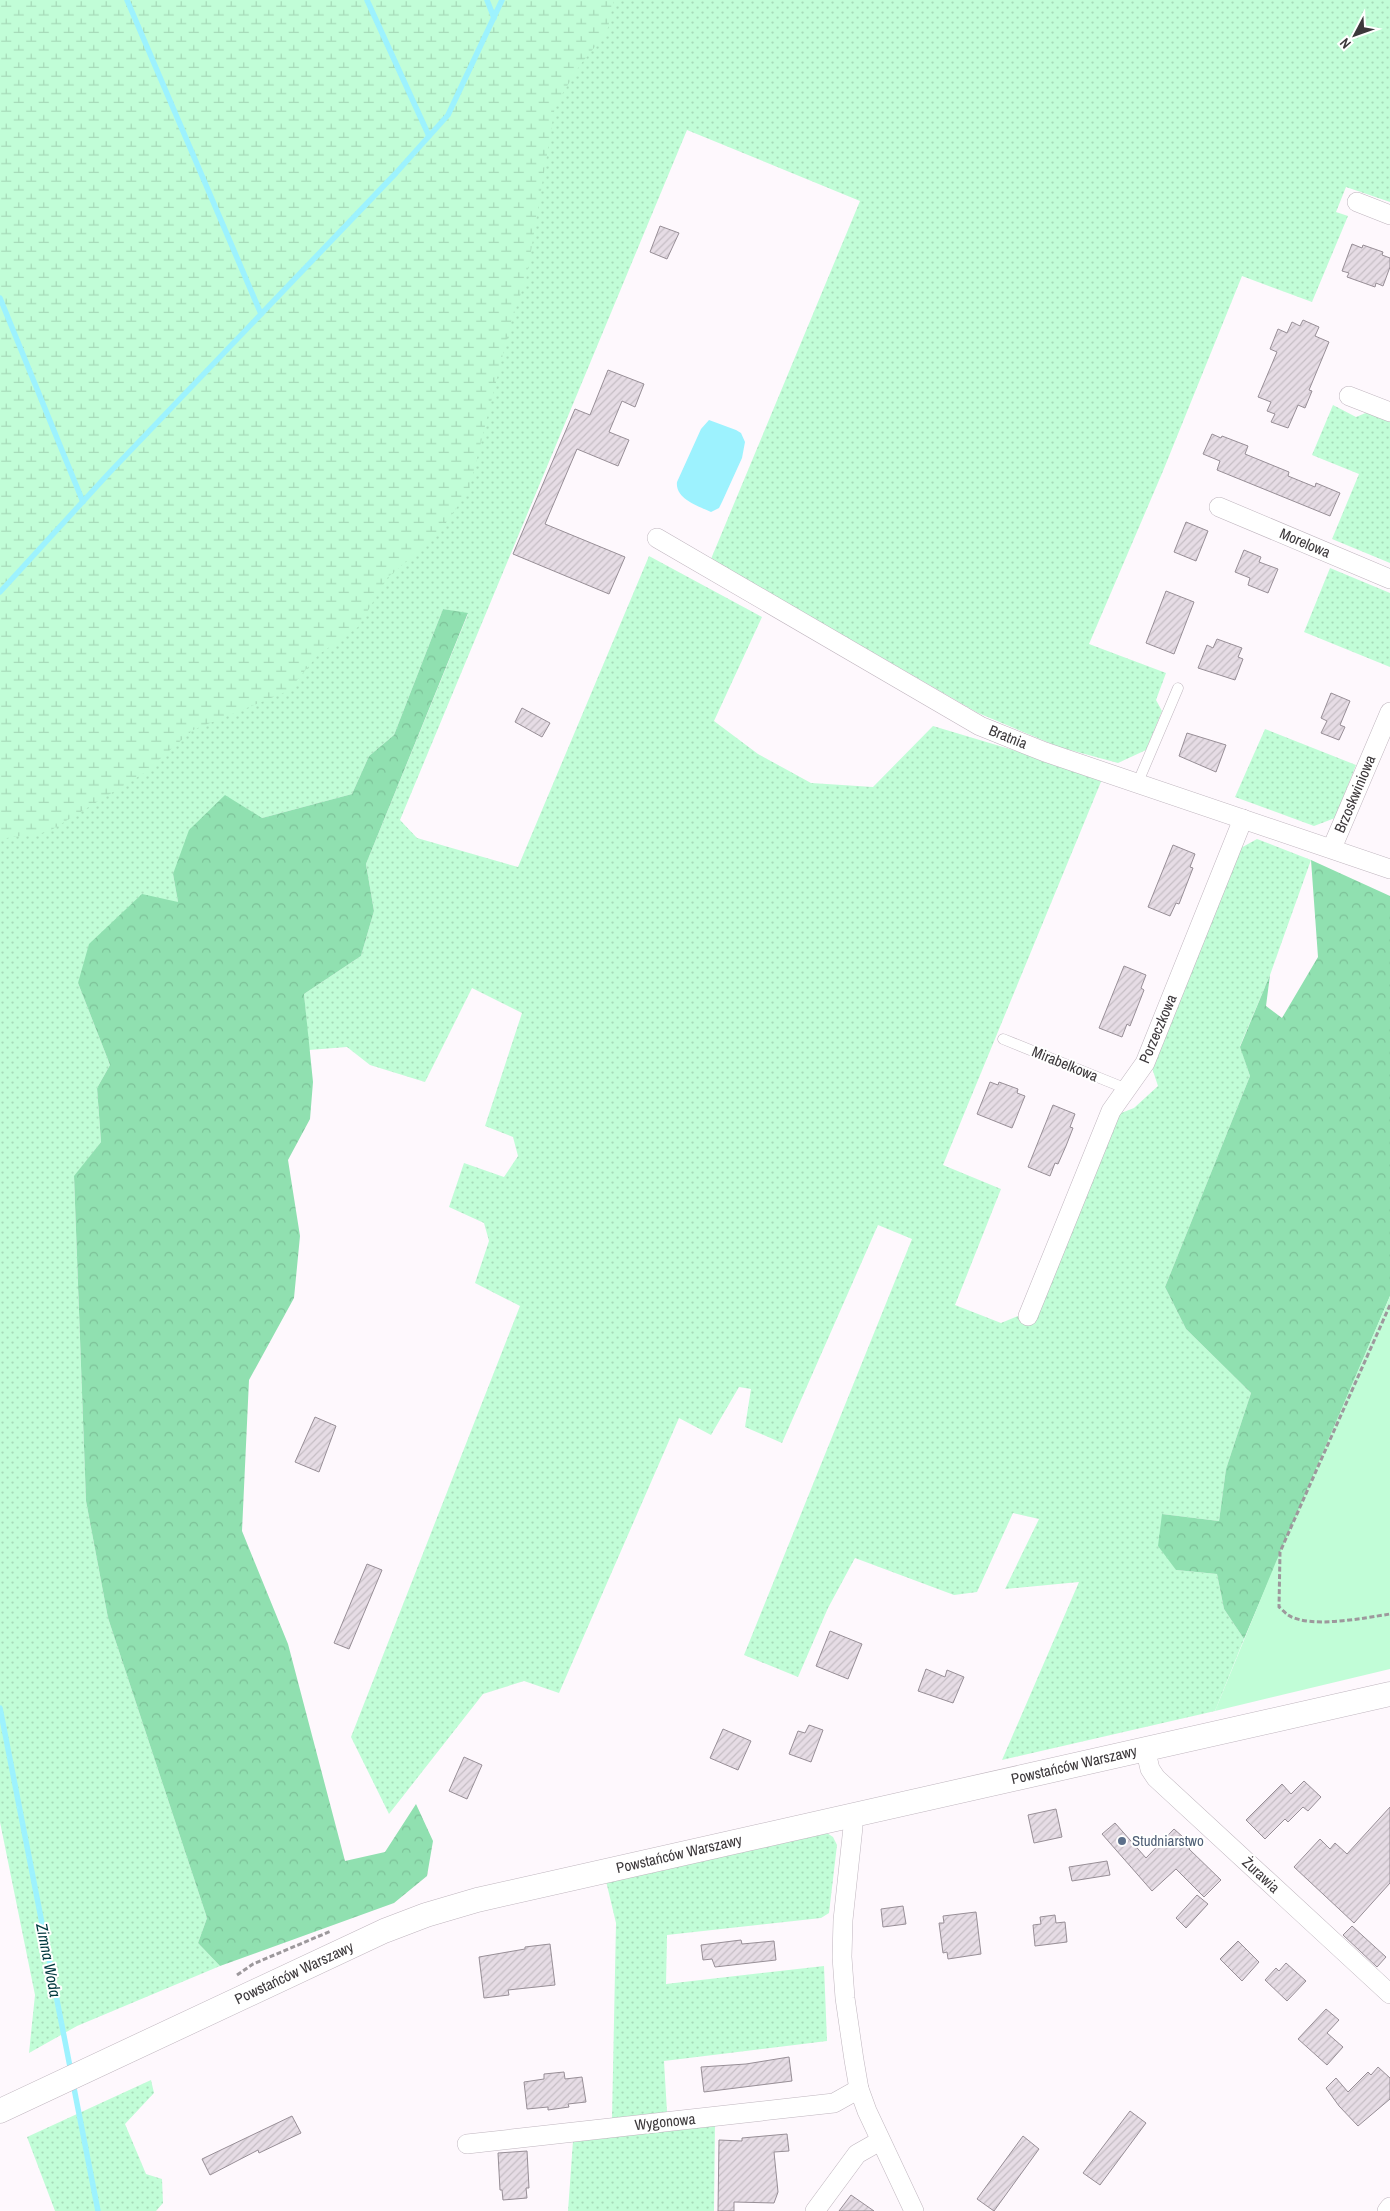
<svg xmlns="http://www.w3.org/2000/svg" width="1390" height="2211" viewBox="0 0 1390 2211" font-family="'Archivo Narrow',sans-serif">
	<defs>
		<pattern id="grass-dots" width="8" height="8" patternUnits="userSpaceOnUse" patternTransform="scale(1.25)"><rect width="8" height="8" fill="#c1fdd7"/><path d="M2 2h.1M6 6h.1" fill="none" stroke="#a7dab9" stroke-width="1.8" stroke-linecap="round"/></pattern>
		<pattern id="forest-crowns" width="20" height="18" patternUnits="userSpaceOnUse" patternTransform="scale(1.25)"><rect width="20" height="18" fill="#90e0b0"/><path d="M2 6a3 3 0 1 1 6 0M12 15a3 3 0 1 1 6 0" fill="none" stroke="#7dc198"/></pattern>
		<pattern id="wetland-marsh" width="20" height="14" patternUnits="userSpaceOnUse" patternTransform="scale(1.25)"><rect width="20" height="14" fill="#c1fdd7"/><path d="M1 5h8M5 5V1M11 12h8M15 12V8" fill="none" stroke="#a7dab9"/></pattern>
		<pattern id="building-hatch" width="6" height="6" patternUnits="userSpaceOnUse" patternTransform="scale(1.25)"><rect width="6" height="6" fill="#e6dce5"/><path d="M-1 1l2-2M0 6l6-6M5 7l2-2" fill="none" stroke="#c6bec5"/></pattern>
	</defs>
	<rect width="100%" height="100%" fill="#fef8fd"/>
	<g fill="url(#grass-dots)">
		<path d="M0,0H1390V202L1346,187L1336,212L1348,216L1312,302L1242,276L1163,471L1089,644L1166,673L1156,700L1162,711L1146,750L1118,763L1059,747L978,713L711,559L860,201L687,130L400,820L417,838L518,867L649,556L762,617L714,721L758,754L811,783L873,787L933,726L1103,777L943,1165L1001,1189L955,1305L1001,1323L1018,1316L1033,1321L1116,1115L1134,1108L1158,1086L1152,1068L1239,849L1257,839L1311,860L1270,975L1240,1046L1250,1076L1165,1287L1186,1329L1251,1393L1226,1469L1219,1521L1162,1514L1176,1570L1217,1574L1224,1609L1244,1639L1215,1711L1002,1760L1079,1582L1005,1589L1039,1519L1013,1513L977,1592L954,1595L855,1558L828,1608L798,1677L744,1655L912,1239L878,1225L782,1443L745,1427L751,1389L739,1387L711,1435L679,1418L559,1693L524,1681L483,1694L389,1814L351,1737L520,1306L475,1283L489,1241L484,1223L449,1207L464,1163L504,1177L518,1156L513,1137L485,1126L522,1013L472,988L425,1082L370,1065L347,1047L309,1050L304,994L361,956L374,911L366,864L468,614L443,609L394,735L369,756L352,794L262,818L173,874L178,902L78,983L110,1065L97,1088L101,1142L74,1177L86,1501L108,1618L207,1918L198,1943L220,1966L77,2026L29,2053L35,1995L0,1822Z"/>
		<path d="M1333,405L1356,417L1368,412L1390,421V563L1332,539L1359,474L1312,455Z"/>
		<path d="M1330,568L1390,593V667L1304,632Z"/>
		<path d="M1265,729L1356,765L1335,818L1314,826L1235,797Z"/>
		<path d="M827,1833L833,1837L837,1845L829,1913L821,1918L667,1935L666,1984L824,1966L827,2041L664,2061L667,2112L612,2119L616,1923L606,1881Z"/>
		<path d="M151,2080L154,2093L125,2124L146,2174L162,2179L163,2203L156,2211H55L27,2137Z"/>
		<path d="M715,2123L714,2211H568L573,2141Z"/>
	</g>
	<g fill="url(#forest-crowns)">
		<path d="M443,609L468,613L366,864L374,911L361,956L304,994L313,1082L310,1119L288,1160L300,1236L294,1298L249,1380L242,1531L288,1644L345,1861L385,1852L416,1804L433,1841L427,1876L394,1903L220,1966L198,1943L207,1918L108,1618L86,1501L74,1176L101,1142L97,1088L110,1065L78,983L89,944L142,894L178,902L173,874L189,830L225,795L262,818L352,794L369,756L394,735Z"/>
		<path d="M1311,860L1390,896V1296L1244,1639L1224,1609L1217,1574L1176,1570L1158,1546L1162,1514L1219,1521L1226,1469L1251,1393L1186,1329L1165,1287L1250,1076L1240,1047L1270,975L1266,1006L1282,1018L1318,957Z"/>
	</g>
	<path fill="url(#wetland-marsh)" d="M0,0H614L607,32L580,65L555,106L527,275L510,326L469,490L436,537L388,577L358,627L318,655L288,691L193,730L144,773L48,832L0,839Z"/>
	<path fill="#c1fdd7" d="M1390,1296V1669L1215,1711L1280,1552Z"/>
	<path fill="#9df2fe" d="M709,420L736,430L741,433L745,442L742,458L722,502L719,508L711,512C698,506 675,499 677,482L701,429Z"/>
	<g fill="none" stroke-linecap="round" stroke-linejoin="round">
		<g stroke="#9df2fe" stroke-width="5.5">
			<path d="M127,0L261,314"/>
			<path d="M367,0L429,136"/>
			<path d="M487,0L494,18"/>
			<path d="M0,298L83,502"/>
			<path d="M0,592L110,472L396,173L448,115L502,0"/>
			<path d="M0,1708L71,2072"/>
			<path d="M73,2083L98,2211"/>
		</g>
	</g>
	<g fill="url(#building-hatch)" stroke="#978e96">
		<path d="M660,226L679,233L667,259L650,252Z"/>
		<path d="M1352,244L1362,248L1363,245L1383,252L1382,255L1390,258V267L1383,286L1376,283L1375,287L1347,277L1349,273L1342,271Z"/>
		<path d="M1303,320L1319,327L1315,336L1329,342L1309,390L1312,391L1305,408L1298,405L1288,428L1271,422L1275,414L1267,411L1271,402L1258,397L1277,352L1270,349L1278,329L1287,333L1292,322L1300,326Z"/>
		<path d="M608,370L644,384L635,407L622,401L609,432L629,440L618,466L577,449L545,524L625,557L609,594L513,554L575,409L590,415Z"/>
		<path d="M1212,434L1221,438L1222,436L1248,446L1245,454L1289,472L1288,476L1315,487L1316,483L1340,493L1330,516L1217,470L1220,461L1203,454Z"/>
		<path d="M1186,522L1208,531L1196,561L1174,552Z"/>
		<path d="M1244,550L1261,557L1259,562L1278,569L1268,593L1248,585L1250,578L1235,572Z"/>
		<path d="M1166,591L1194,602L1174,654L1146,643Z"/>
		<path d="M1217,639L1242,648L1238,657L1243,659L1235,680L1198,668L1207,645L1213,648Z"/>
		<path d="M1331,693L1350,701L1340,725L1345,727L1339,740L1321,733L1327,721L1321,718Z"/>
		<path d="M522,708L550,723L542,737L515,722Z"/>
		<path d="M1187,733L1226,745L1216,772L1179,756Z"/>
		<path d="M1173,845L1195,854L1190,867L1193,868L1179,904L1176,903L1170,916L1148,907Z"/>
		<path d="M1124,966L1146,975L1141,988L1144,990L1130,1026L1127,1024L1122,1037L1099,1028Z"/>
		<path d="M990,1082L998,1085L999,1082L1018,1089L1017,1093L1025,1096L1012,1128L977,1114Z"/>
		<path d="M1053,1105L1075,1114L1070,1127L1073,1128L1066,1146L1058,1164L1055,1163L1050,1176L1028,1167Z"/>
		<path d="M315,1417L336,1426L319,1472L295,1462Z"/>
		<path d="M367,1564L382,1570L349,1649L334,1643Z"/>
		<path d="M830,1631L862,1644L848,1679L816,1666Z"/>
		<path d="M926,1669L945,1677L947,1670L964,1677L953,1703L918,1691Z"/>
		<path d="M809,1725L823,1730L811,1762L789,1754L798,1731L805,1733Z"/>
		<path d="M723,1729L751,1741L738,1770L710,1758Z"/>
		<path d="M464,1757L482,1765L467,1799L449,1791Z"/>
		<path d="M1304,1781L1321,1797L1308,1811L1303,1807L1288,1822L1285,1819L1265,1839L1246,1820L1282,1784L1291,1794Z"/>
		<path d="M1390,1807V1883L1354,1923L1294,1867L1320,1839L1330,1849L1335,1843L1347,1854Z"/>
		<path d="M1056,1809L1062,1837L1034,1843L1028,1815Z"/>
		<path d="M1115,1823L1146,1858L1174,1829L1192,1845L1189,1849L1221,1880L1204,1897L1176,1869L1152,1891L1102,1834Z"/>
		<path d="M1107,1861L1110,1875L1072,1881L1069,1867Z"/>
		<path d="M1197,1895L1208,1904L1186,1928L1176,1918Z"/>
		<path d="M903,1906L906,1924L883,1927L881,1909Z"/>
		<path d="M976,1912L981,1954L948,1959L947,1952L943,1953L939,1923H944L943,1916Z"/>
		<path d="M1055,1915L1056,1923L1065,1922L1067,1942L1035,1946L1033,1925L1041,1924L1040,1917Z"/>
		<path d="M1352,1926L1386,1957L1377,1967L1343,1935Z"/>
		<path d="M741,1940L742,1944L774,1941L776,1960L715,1967L712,1959L703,1960L701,1945Z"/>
		<path d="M1238,1941L1259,1962L1242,1981L1220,1959Z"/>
		<path d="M550,1944L555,1985L508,1990L509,1995L484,1998L479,1957L525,1949V1947Z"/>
		<path d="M1286,1963L1306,1981L1287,2001L1265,1980L1276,1968L1279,1971Z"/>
		<path d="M1326,2009L1339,2020L1327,2033L1343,2047L1327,2065L1298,2039Z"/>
		<path d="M789,2057L792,2081L704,2092L701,2067L746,2064Z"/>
		<path d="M1378,2067L1390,2078V2099L1358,2126L1339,2106L1326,2088L1336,2078L1348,2092L1368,2072L1371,2075Z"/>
		<path d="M564,2072L565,2079L582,2077L586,2102L568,2104L569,2107L548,2110V2107L527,2109L524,2082L544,2079V2074Z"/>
		<path d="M1130,2111L1146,2123L1100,2185L1083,2173Z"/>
		<path d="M292,2116L301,2133L259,2153L258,2150L210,2175L202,2159Z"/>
		<path d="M787,2134L789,2151L774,2152L778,2192L774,2203L734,2202V2211H718L719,2140L742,2141V2138Z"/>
		<path d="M1023,2136L1039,2149L994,2211L977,2199Z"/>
		<path d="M527,2151L529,2188H526L527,2198L503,2200L502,2190H500L498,2153Z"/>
		<path d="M851,2195L874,2211H839Z"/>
	</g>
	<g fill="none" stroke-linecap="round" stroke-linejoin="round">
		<g stroke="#bfb5be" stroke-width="11">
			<g id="service">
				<path d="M1138,782L1178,688"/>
				<path d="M1003,1039L1127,1089"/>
			</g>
		</g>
		<g stroke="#bfb5be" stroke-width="20">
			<g id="minor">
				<path d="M1357,202L1390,215"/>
				<path d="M1349,396L1390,412"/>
				<path d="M1219,507L1390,579"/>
				<path d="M657,538L980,726L1045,752L1390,869"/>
				<path d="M1332,848L1390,712"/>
				<path d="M1028,1316L1111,1111L1145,1063L1243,819"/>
				<path d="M1145,1748L1150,1769L1156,1778L1390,1994"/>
				<path d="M852,1815L853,1827L843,1920L842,1957L845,1998L854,2060L859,2089L867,2111L914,2211"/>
				<path d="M467,2144L834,2103L859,2089"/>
				<path d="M815,2211L857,2154L880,2141"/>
				<path d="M1387,2211L1390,2207"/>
			</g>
		</g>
		<g stroke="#bfb5be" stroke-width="25">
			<path id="tertiary" d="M0,2111L384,1931L426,1915L477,1900L1390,1694"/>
		</g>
		<g stroke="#9d989c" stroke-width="3" stroke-dasharray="5 2.5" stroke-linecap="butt">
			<path d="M1390,1305L1280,1552L1279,1607C1282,1609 1285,1613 1288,1615C1310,1629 1364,1618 1390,1614"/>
			<path d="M237,1975L253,1964L331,1931"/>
		</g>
		<use href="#service" stroke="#fff" stroke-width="10"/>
		<use href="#minor" stroke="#fff" stroke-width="19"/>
		<use href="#tertiary" stroke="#fff" stroke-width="24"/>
	</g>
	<circle fill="#5c6f8a" stroke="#fff" stroke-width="2" cx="1122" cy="1841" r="5"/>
	<g text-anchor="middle" stroke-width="4" stroke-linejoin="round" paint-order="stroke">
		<g font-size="15" fill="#3c383b" stroke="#fff">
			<text transform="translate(1305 543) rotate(23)" y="5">Morelowa</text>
			<text transform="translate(1008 737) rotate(22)" y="5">Bratnia</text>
			<text transform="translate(1355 794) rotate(-67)" y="5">Brzoskwiniowa</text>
			<text transform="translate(1158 1029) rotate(-67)" y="5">Porzeczkowa</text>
			<text transform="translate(1065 1064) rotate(22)" y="5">Mirabelkowa</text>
			<text transform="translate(1074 1765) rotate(-13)" y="5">Powstańców Warszawy</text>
			<text transform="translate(679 1854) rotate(-13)" y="5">Powstańców Warszawy</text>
			<text transform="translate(1261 1875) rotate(43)" y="5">Żurawia</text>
			<text transform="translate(294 1973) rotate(-25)" y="5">Powstańców Warszawy</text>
			<text transform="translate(665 2122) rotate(-6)" y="5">Wygonowa</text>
		</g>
		<g font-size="15" fill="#4e5e75" stroke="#fff" text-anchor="start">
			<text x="1132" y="1846">Studniarstwo</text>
		</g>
		<g font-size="16" font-style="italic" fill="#00383e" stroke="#fff">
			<text transform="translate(49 1960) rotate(79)" y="6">Zimna Woda</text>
		</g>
	</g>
	<g transform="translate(1355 35) rotate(229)" stroke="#ffffff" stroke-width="4" paint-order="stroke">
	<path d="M0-4L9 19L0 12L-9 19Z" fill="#3c383b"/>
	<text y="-8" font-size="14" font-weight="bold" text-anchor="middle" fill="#3c383b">N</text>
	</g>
</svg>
